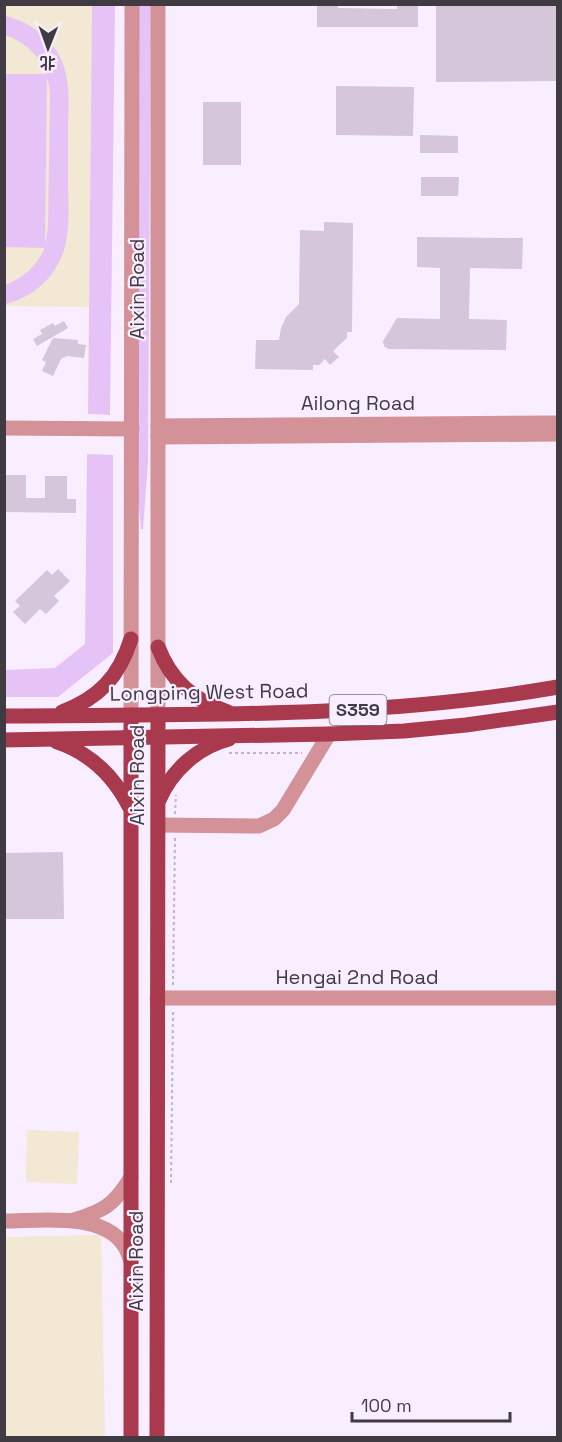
<svg xmlns="http://www.w3.org/2000/svg" width="562" height="1442" viewBox="0 0 562 1442" font-family="'Space Grotesk','Noto Sans SC',sans-serif">
	<rect width="100%" height="100%" fill="#f9eeff"/>
	<g fill="#f2e8d3">
		<path d="M5,5H92L89,307L5,306Z"/>
		<path d="M27,1130L79,1132L77,1184L26,1182Z"/>
		<path d="M101,1235L105,1437H5L4,1237Z"/>
	</g>
	<g fill="#e6c3f7" fill-rule="evenodd">
		<path d="M151,4L148,462L143,529H141L138,498L139,5Z"/>
		<path d="M92,5H115L110,415L88,414Z"/>
		<path d="M5,16C28,21 51,37 61,59C70,80 69,101 68,123C68,141 68,160 68,178C68,199 70,222 66,242C64,250 62,257 58,264C47,285 27,299 5,304V285C24,278 36,266 45,248L5,247V74H47C38,54 25,42 5,35ZM47,78L49,84L50,94L48,228L45,244Z"/>
		<path d="M87,454L113,455V653L58,697H5V670L55,668L85,644Z"/>
	</g>
	<g fill="#d5c6d9">
		<path d="M317,4H338V8L397,9V4H418V27H317Z"/>
		<path d="M436,4H558V81L436,82Z"/>
		<path d="M336,86L414,87L413,136L336,135Z"/>
		<rect x="203" y="102" width="38" height="63"/>
		<path d="M420,135L458,136V153H420Z"/>
		<path d="M421,177H459L458,196H421Z"/>
		<path d="M324,222L353,223L352,332H347V338L333,351L339,357L330,365L325,359L319,365H313V370L255,369L256,340H279L281,328L286,317L299,304L300,230L324,231Z"/>
		<path d="M417,237L523,238L522,269L470,268L469,319L507,320L506,350L388,349L384,346L383,341L397,318L440,319V268L417,267Z"/>
		<path d="M64,321L68,328L37,346L33,339L42,334L40,330L53,323L55,326Z"/>
		<path d="M53,338L78,340V344L86,345L84,358L67,356L61,359L53,376L42,371L46,362L42,360Z"/>
		<path d="M4,475H26V498H45V476H67V499H76V513L4,512Z"/>
		<path d="M58,569L70,581L54,596L59,601L46,614L40,609L25,624L13,612L20,606L15,601L47,570L52,575Z"/>
		<path d="M63,852L64,919H4V853Z"/>
	</g>
	<g fill="none" stroke-linecap="round" stroke-linejoin="round">
		<g stroke="#bfb6c4" stroke-width="2" stroke-dasharray="3 3" stroke-linecap="butt">
			<path d="M229,753H302"/>
			<path d="M175,814L176,795"/>
			<path d="M173,985L175,837"/>
			<path d="M171,1183L173,1011"/>
		</g>
		<g stroke="#d29297" stroke-width="15">
			<path d="M158,426L558,423"/>
			<path d="M4,428L132,429"/>
			<path d="M158,437L558,434"/>
			<path d="M131,715L132,4"/>
			<path d="M158,715V4"/>
			<path d="M158,825L259,826L274,819L283,810L329,734"/>
			<path d="M157,998H558"/>
			<path d="M74,1220C104,1211 115,1204 131,1177"/>
			<path d="M4,1221C39,1221 101,1212 123,1244C127,1249 129,1256 131,1261"/>
		</g>
		<g stroke="#a9394c" stroke-width="15">
			<path d="M158,647C171,681 193,700 228,712"/>
			<path d="M62,712C99,698 119,677 131,639"/>
			<path d="M4,716C189,714 375,719 558,687"/>
			<path d="M4,740L329,734L404,731L466,725L558,712"/>
			<path d="M57,742C90,753 114,777 129,806"/>
			<path d="M159,800C172,770 198,747 229,739"/>
			<path d="M131,1438V715"/>
			<path d="M157,1438L158,715"/>
		</g>
	</g>
	<g text-anchor="middle" stroke-width="4.5" stroke-linejoin="round" paint-order="stroke">
		<rect fill="#f9eeff" stroke="#78717b" stroke-width="1.5" x="329.5" y="695" width="57" height="30" rx="4.5"/>
		<g font-size="18" font-weight="bold" fill="#403b43">
			<text x="358" y="716">S359</text>
		</g>
		<g font-size="20" fill="#403b43" stroke="#f9eeff">
			<text transform="translate(137 289) rotate(-90)" y="7">Aixin Road</text>
			<text x="358" y="410">Ailong Road</text>
			<text transform="translate(209 692) rotate(-1)" y="7">Longping West Road</text>
			<text transform="translate(137 775) rotate(-90)" y="7">Aixin Road</text>
			<text x="357" y="984">Hengai 2nd Road</text>
			<text transform="translate(136 1261) rotate(-90)" y="7">Aixin Road</text>
		</g>
	</g>
	<rect width="562" height="1442" fill="none" stroke="#403b43" stroke-width="12"/>
	<g transform="translate(48 48) rotate(181)" stroke="#f9eeff" stroke-width="4.5" paint-order="stroke">
	<path d="M0-4.5L10 22L0 15L-10 22Z" fill="#403b43"/>
	<text y="-9" font-size="16" font-weight="bold" text-anchor="middle" fill="#403b43">北</text>
	</g>
	<path d="M352 1412v9h158v-9" fill="none" stroke="#403b43" stroke-width="3"/>
	<text x="361" y="1412" font-size="18" fill="#403b43" stroke="#f9eeff" stroke-width="4.5" paint-order="stroke">100 m</text>
</svg>
